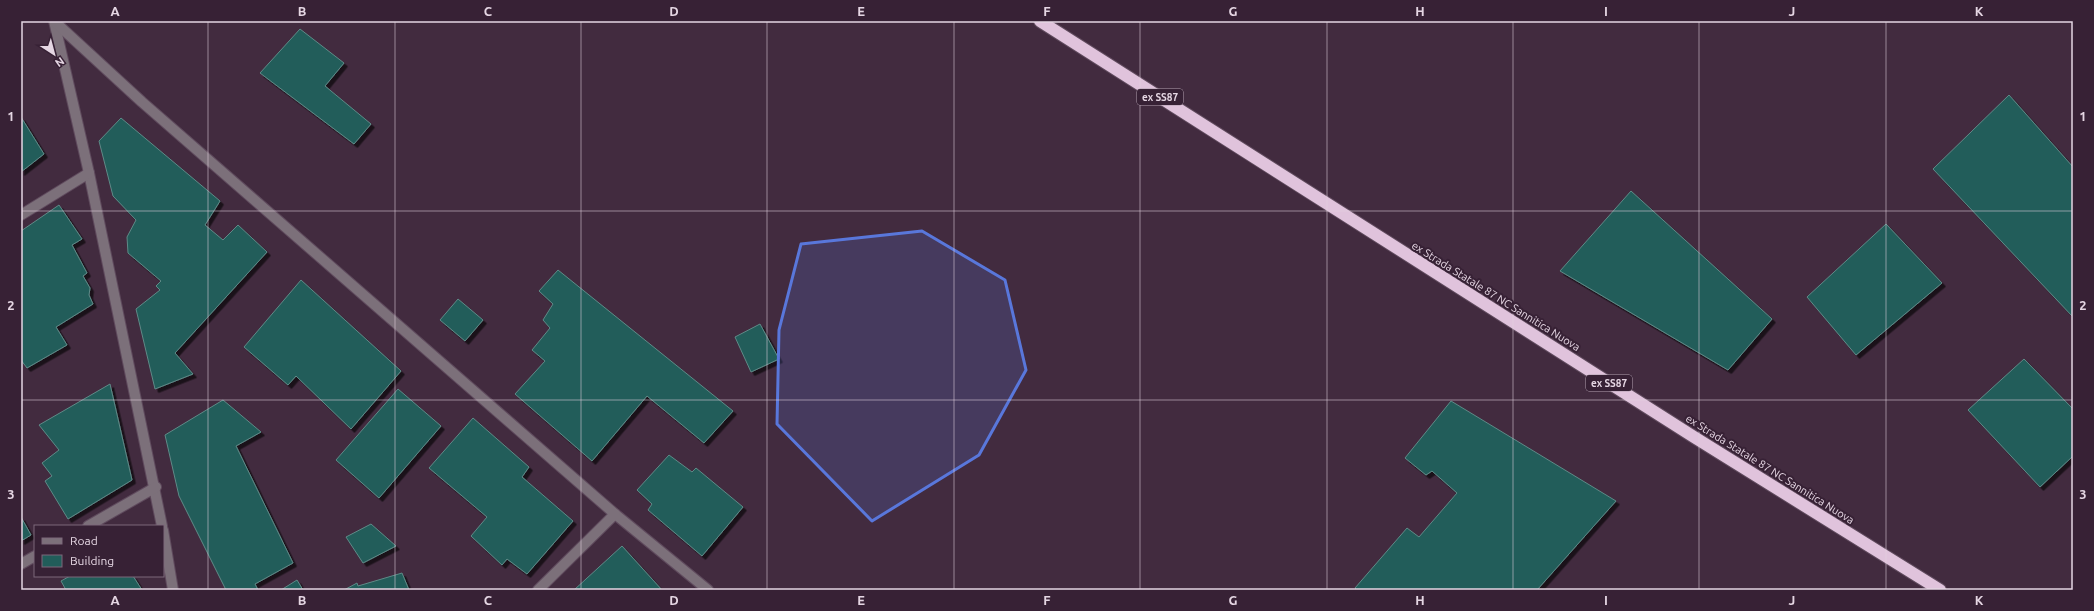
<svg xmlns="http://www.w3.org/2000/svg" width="2094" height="611" viewBox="0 0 2094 611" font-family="Ubuntu,sans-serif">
	<defs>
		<filter id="shadow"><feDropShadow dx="3.5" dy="3.5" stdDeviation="0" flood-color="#0009"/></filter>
	</defs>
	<rect width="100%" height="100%" fill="#422b3f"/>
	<g fill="#215d5a" stroke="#5f8a87" filter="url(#shadow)">
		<path d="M300,29L344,63L325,86L371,124L354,144L260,73Z"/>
		<path d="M2009,95L2073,167V317L1933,169Z"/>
		<path d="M21,117L44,154L21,172Z"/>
		<path d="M121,118L220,201L205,225L223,240L238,225L267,252L175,353L193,374L155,389L136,309L160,290L156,286L161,281L128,253L127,237L136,220L113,196L99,141Z"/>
		<path d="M1631,191L1772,319L1728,370L1560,271Z"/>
		<path d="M59,205L82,239L72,245L87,273L83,276L90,288L89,295L93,304L56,327L67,345L27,368L21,360V231Z"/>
		<path d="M1886,224L1942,283L1856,355L1807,297Z"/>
		<path d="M558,270L733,411L704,443L647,396L592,461L515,394L545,361L532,350L550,328L543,320L553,304L539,291Z"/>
		<path d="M301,280L401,371L351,429L296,376L288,385L244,347Z"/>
		<path d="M458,299L483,320L465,341L440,320Z"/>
		<path d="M760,324L779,359L751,372L735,337Z"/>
		<path d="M2024,359L2073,409V456L2040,487L1968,410Z"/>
		<path d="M110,384L132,480L68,519L45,481L52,476L42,463L59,450L39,425Z"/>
		<path d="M398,389L441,426L379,498L336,460Z"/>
		<path d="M223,400L261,432L236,446L293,563L255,584L258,590H226L179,496L165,435Z"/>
		<path d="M1451,401L1616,501L1537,590H1357L1355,588L1407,528L1419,537L1457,493L1432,471L1426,475L1405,458Z"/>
		<path d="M473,418L529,467L522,477L573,521L527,574L507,559L502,565L471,536L487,517L429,468Z"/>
		<path d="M669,455L692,472L696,468L743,507L702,556L648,510L652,504L637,490Z"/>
		<path d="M21,517L31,535L21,541Z"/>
		<path d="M371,524L396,546L363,563L346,537Z"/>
		<path d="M622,546L662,590H574Z"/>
		<path d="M402,573L409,590H344L357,583L358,586Z"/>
		<path d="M70,576H133L142,590H66L61,581Z"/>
		<path d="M297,580L303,590H281Z"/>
	</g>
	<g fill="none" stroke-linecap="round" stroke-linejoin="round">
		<g stroke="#5f4a5d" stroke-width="12">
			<g id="minor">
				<path d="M54,21L89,173L162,526"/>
				<path d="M55,22L142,102L615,514L708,590"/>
				<path d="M21,215L89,173"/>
				<path d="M88,526L156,487"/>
				<path d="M163,530L173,590"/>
				<path d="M21,564L35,556"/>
				<path d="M538,590L615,514"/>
			</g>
		</g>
		<g stroke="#5f4a5d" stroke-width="14">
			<path id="highway" d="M1040,21L1694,437L1940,590"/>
		</g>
		<use href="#minor" stroke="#7c707a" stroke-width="10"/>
		<use href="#highway" stroke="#e0c3dc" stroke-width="12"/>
	</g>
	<path fill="#5977db" fill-opacity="0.2" stroke="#5977db" stroke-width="3" stroke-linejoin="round" d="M922,231L1005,280L1026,370L979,455L872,521L777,424L779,330L801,244Z"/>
	<path fill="none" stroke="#e5d6e3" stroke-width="1" stroke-opacity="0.55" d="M208,21V590M395,21V590M581,21V590M767,21V590M954,21V590M1140,21V590M1327,21V590M1513,21V590M1699,21V590M1886,21V590M21,211H2073M21,400H2073"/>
	<g text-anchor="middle" stroke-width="4" stroke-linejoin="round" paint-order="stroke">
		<g fill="#372135" stroke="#b1a0af" stroke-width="1">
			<rect x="1137" y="89" width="46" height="16" rx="3"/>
			<rect x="1586" y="375" width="46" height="16" rx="3"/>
		</g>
		<g font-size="10" font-weight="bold" fill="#e5d6e3">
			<text x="1160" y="101">ex SS87</text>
			<text x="1609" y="387">ex SS87</text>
		</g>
		<g font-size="11" fill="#e5d6e3" stroke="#372135">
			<text transform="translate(1496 296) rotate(32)" y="4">ex Strada Statale 87 NC Sannitica Nuova</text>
			<text transform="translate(1770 469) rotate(32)" y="4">ex Strada Statale 87 NC Sannitica Nuova</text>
		</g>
	</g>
	<rect width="2094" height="611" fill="none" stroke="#372135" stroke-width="44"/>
	<rect x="34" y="525" width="130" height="52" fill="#372135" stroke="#7d697b"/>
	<rect x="42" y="538" width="20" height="6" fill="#7c707a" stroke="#7d697b"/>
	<text x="70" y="545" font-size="12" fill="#e5d6e3">Road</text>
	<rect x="42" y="555" width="20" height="12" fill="#215d5a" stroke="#7d697b"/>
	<text x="70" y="565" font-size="12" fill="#e5d6e3">Building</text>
	<g transform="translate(54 54) rotate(144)" stroke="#372135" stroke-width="3" paint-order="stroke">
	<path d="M0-3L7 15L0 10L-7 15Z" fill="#e5d6e3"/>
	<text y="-6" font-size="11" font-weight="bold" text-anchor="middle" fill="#e5d6e3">N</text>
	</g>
	<rect x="22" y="22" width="2050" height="567" fill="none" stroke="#e5d6e3" stroke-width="1.5"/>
	<g font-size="13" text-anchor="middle" font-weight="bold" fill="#e5d6e3">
		<text x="115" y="16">A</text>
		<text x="302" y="16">B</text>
		<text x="488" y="16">C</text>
		<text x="674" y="16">D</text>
		<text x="861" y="16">E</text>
		<text x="1047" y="16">F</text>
		<text x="1233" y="16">G</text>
		<text x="1420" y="16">H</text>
		<text x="1606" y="16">I</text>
		<text x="1792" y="16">J</text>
		<text x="1979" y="16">K</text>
		<text x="11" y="121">1</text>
		<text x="2083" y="121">1</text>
		<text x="11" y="310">2</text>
		<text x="2083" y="310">2</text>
		<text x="11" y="499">3</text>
		<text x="2083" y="499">3</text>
		<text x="115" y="605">A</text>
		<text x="302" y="605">B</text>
		<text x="488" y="605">C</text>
		<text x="674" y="605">D</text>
		<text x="861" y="605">E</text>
		<text x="1047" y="605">F</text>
		<text x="1233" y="605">G</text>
		<text x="1420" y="605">H</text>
		<text x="1606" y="605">I</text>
		<text x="1792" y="605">J</text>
		<text x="1979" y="605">K</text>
	</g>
</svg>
